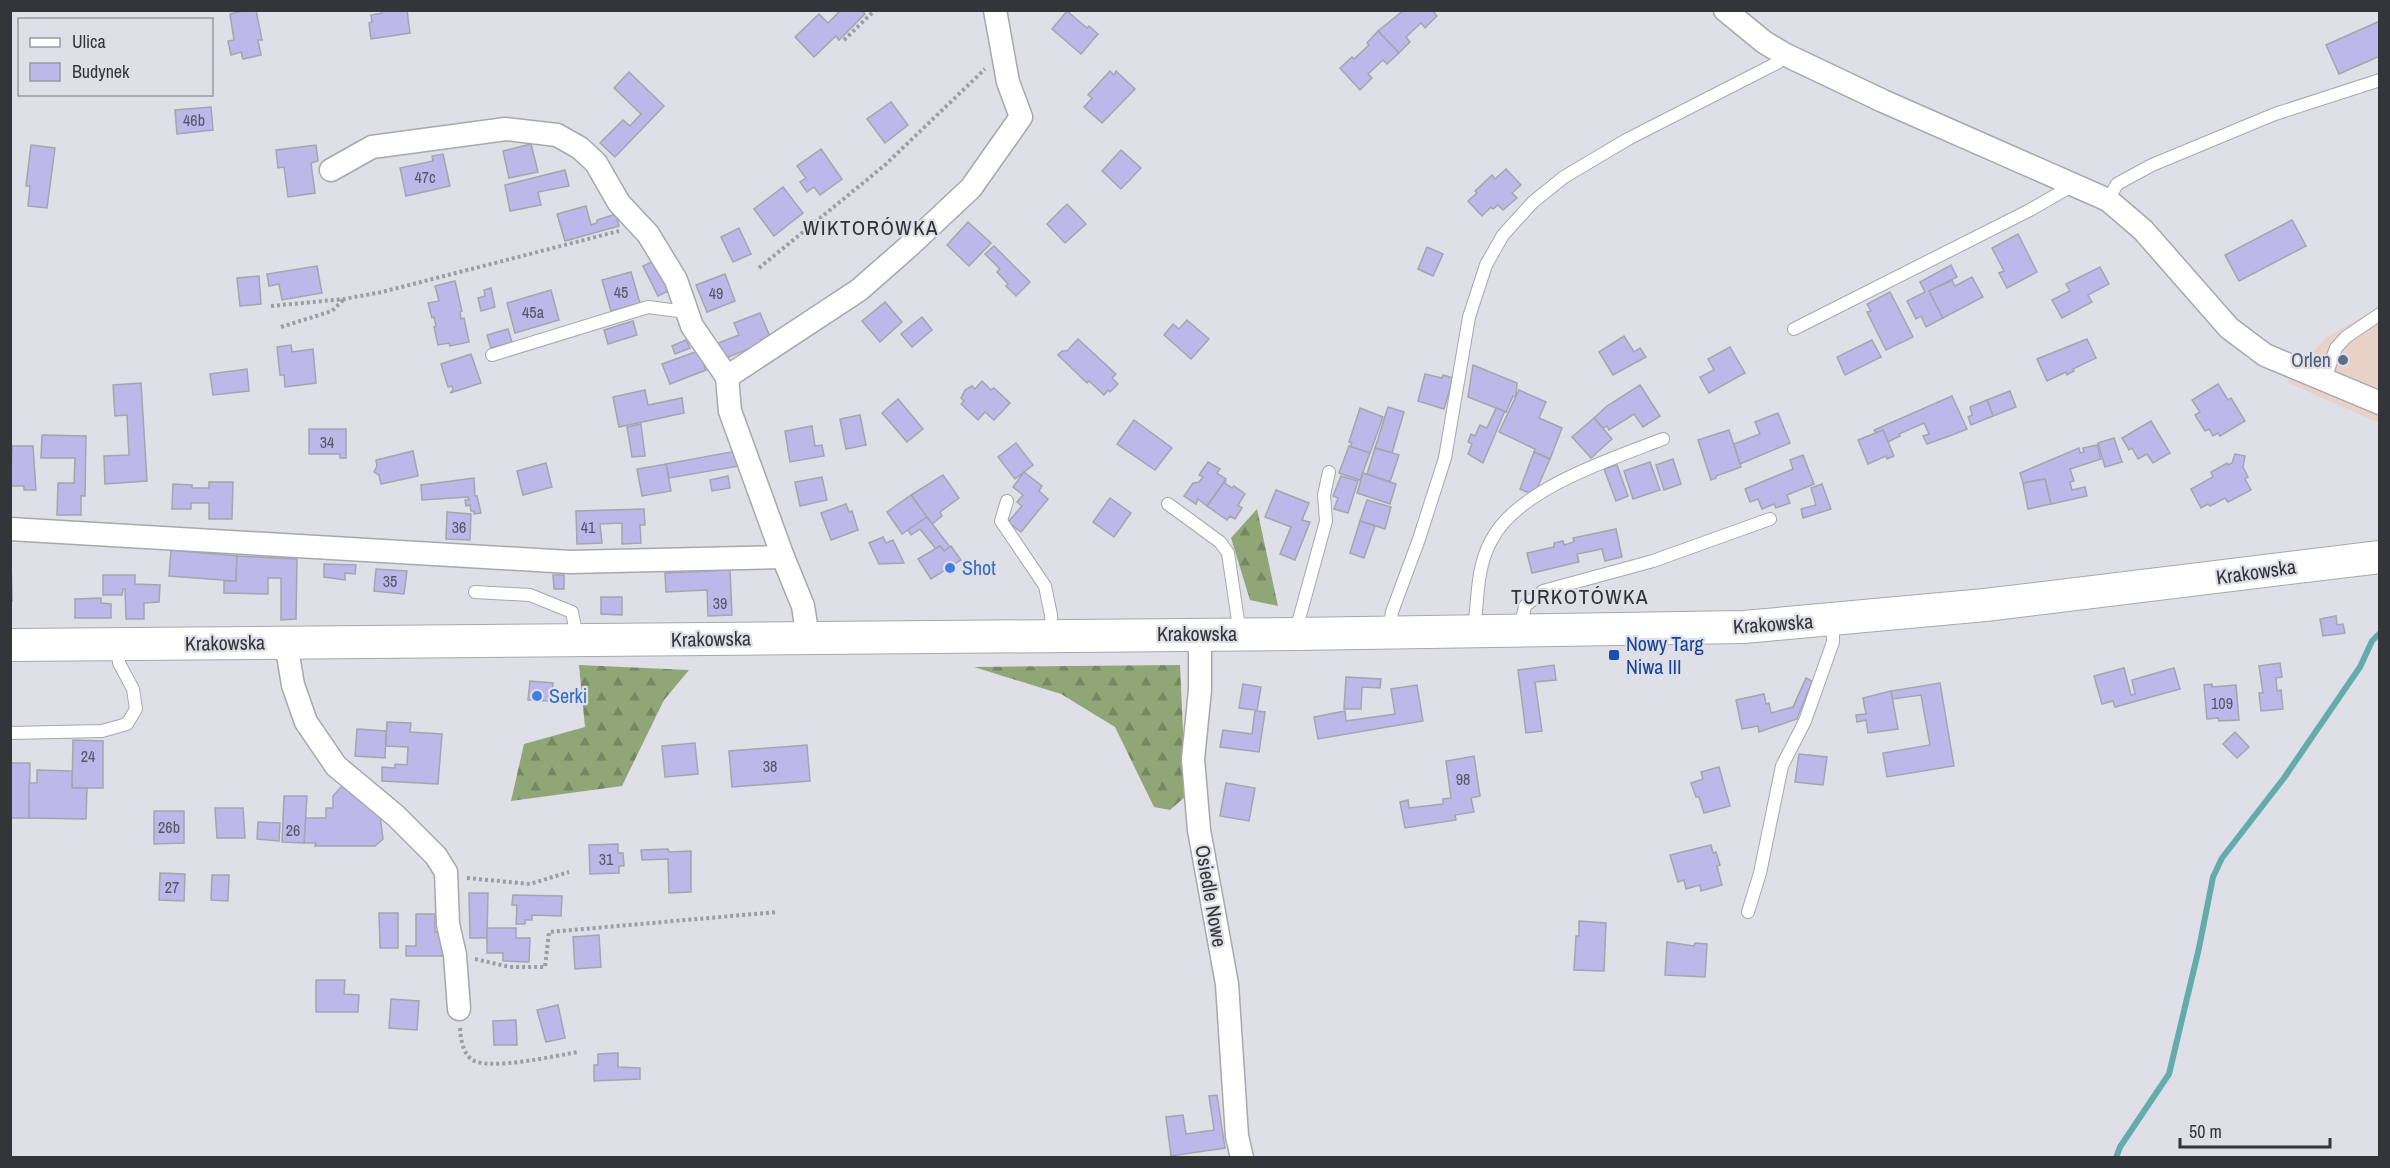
<svg xmlns="http://www.w3.org/2000/svg" width="2390" height="1168" viewBox="0 0 2390 1168" font-family="'Archivo Narrow',sans-serif">
	<defs>
		<pattern id="forest-firs" width="22" height="20" patternUnits="userSpaceOnUse" patternTransform="scale(1.5)"><rect width="22" height="20" fill="#90a676"/><path d="M5 1l3.5 6h-7zM16 11l3.5 6h-7z" fill="#768862"/></pattern>
	</defs>
	<rect width="100%" height="100%" fill="#dfdfe8"/>
	<path fill="#e8d1c6" d="M2379,307V423L2287,382L2326,338Z"/>
	<g fill="url(#forest-firs)">
		<path d="M1257,509L1278,606L1250,600L1231,538Z"/>
		<path d="M579,665L689,670L664,700L622,786L511,801L524,744L585,727Z"/>
		<path d="M1180,665L1186,796L1170,810L1154,807L1115,727L1061,694L974,667Z"/>
	</g>
	<g fill="none" stroke-linecap="round" stroke-linejoin="round">
		<path stroke="#64abac" stroke-width="6" d="M2116,1158L2120,1147L2169,1074L2199,948L2213,877L2222,858L2284,778L2360,667L2372,641L2380,633"/>
	</g>
	<g fill="#bdb7ea" stroke="#a5a5ad" stroke-width="1.5">
		<path d="M247,10H256L262,40H258L261,55L243,59L241,52L231,55L228,41L234,40L230,14Z"/>
		<path d="M382,10H407L410,33L371,39L369,23L372,22L371,15L382,13Z"/>
		<path d="M841,10H862L865,14L839,40L836,36L814,57L795,37L819,14L828,23Z"/>
		<path d="M1404,10H1432L1437,16L1425,28L1421,23L1406,37L1410,42L1399,53L1378,31Z"/>
		<path d="M1067,11L1087,28L1089,26L1098,34L1081,54L1052,29Z"/>
		<path d="M2380,21V56L2339,74L2326,45Z"/>
		<path d="M1378,31L1399,53L1387,64L1383,60L1368,74L1372,78L1360,90L1340,68L1352,57L1354,59L1369,45L1367,43Z"/>
		<path d="M1110,71L1114,75L1116,71L1135,89L1102,123L1084,107L1092,98L1088,95Z"/>
		<path d="M629,72L664,106L615,157L600,143L623,120L630,126L641,114L614,88Z"/>
		<path d="M891,102L908,125L885,143L867,119Z"/>
		<path d="M211,107L213,130L177,134L175,110Z"/>
		<path d="M531,144L538,172L509,178L503,151Z"/>
		<path d="M31,145L55,148L47,208L28,206L30,186H26Z"/>
		<path d="M316,145L318,161L311,163L315,193L288,197L284,167L278,168L276,150Z"/>
		<path d="M821,149L842,179L820,195L814,187L807,192L800,182L806,178L797,166Z"/>
		<path d="M1121,150L1141,168L1121,189L1102,171Z"/>
		<path d="M443,154L450,186L406,196L400,168L433,161L432,156Z"/>
		<path d="M1506,169L1521,185L1512,193L1517,198L1503,210L1498,205L1493,209L1491,207L1482,216L1468,201L1477,193L1475,191L1492,175L1495,179Z"/>
		<path d="M565,170L569,186L538,192L541,205L510,211L505,185Z"/>
		<path d="M783,187L803,213L774,236L754,209Z"/>
		<path d="M1067,204L1086,224L1065,243L1047,224Z"/>
		<path d="M586,206L591,225L597,223V220L616,214L619,226L565,241L557,214Z"/>
		<path d="M2292,220L2306,246L2239,281L2225,255Z"/>
		<path d="M968,222L991,243L969,266L947,245Z"/>
		<path d="M739,228L751,254L733,262L721,237Z"/>
		<path d="M2018,234L2037,272L2007,288L1999,273L2004,271L1992,248Z"/>
		<path d="M994,246L1030,282L1016,296L1006,286L1008,284L997,272L1000,269L985,254Z"/>
		<path d="M1427,247L1443,254L1433,276L1418,269Z"/>
		<path d="M660,258L675,288L658,296L643,266Z"/>
		<path d="M1951,265L1957,277L1929,291L1943,318L1926,327L1921,316L1916,319L1907,301L1925,292L1920,282Z"/>
		<path d="M317,266L322,293L282,300L279,284L269,286L267,274Z"/>
		<path d="M2100,267L2109,284L2088,295L2092,302L2062,318L2052,300L2070,291L2066,284Z"/>
		<path d="M631,272L640,303L611,311L602,280Z"/>
		<path d="M725,274L735,301L707,312L696,285Z"/>
		<path d="M259,276L261,304L240,306L237,278Z"/>
		<path d="M1972,277L1983,297L1943,318L1929,291L1952,280L1955,286Z"/>
		<path d="M455,281L462,311L460,312L461,319L464,318L469,342L450,346L449,343L438,345L434,327L436,326L434,317L432,318L428,303L439,301L435,286Z"/>
		<path d="M491,288L495,307L481,311L478,298L485,296L484,290Z"/>
		<path d="M551,290L559,320L515,333L507,303Z"/>
		<path d="M1890,292L1913,337L1886,350L1867,312L1871,311L1867,304Z"/>
		<path d="M885,302L902,322L880,342L862,321Z"/>
		<path d="M760,313L771,339L717,362L711,346L739,335L734,323Z"/>
		<path d="M922,317L932,330L912,347L901,334Z"/>
		<path d="M1187,320L1209,339L1191,359L1164,335L1173,324L1179,329Z"/>
		<path d="M633,321L637,335L608,344L604,330Z"/>
		<path d="M508,329L512,342L491,348L487,335Z"/>
		<path d="M1624,336L1634,352L1640,348L1646,357L1613,375L1599,352Z"/>
		<path d="M1078,339L1116,374L1112,378L1118,384L1110,392L1108,390L1104,395L1089,381L1087,383L1058,355L1062,351H1067Z"/>
		<path d="M2087,339L2096,358L2073,369L2074,371L2067,375L2066,372L2047,381L2037,359Z"/>
		<path d="M686,340L690,348L675,354L672,346Z"/>
		<path d="M1872,340L1881,357L1845,375L1837,357Z"/>
		<path d="M291,345L292,352L313,349L316,383L285,387L284,375H280L277,347Z"/>
		<path d="M1730,347L1745,373L1709,393L1700,377L1714,370L1708,359Z"/>
		<path d="M698,351L706,370L670,384L662,364Z"/>
		<path d="M471,354L481,383L450,393L453,390L452,386L448,387L441,364Z"/>
		<path d="M1473,365L1517,383L1516,397L1513,396L1506,412L1468,397Z"/>
		<path d="M247,369L249,391L213,395L210,374Z"/>
		<path d="M1425,374L1442,378L1443,375L1453,378L1444,409L1418,401Z"/>
		<path d="M982,381L991,390L994,388L1010,403L994,420L985,412L978,420L961,404L964,401L961,398L965,390L972,386L975,389Z"/>
		<path d="M141,383L147,481L105,484L104,456L129,455L127,415L115,416L113,385Z"/>
		<path d="M2218,384L2228,400L2231,398L2245,421L2220,436L2218,433L2213,436L2209,429L2205,431L2195,415L2200,412L2192,400Z"/>
		<path d="M1640,385L1660,416L1643,427L1634,414L1609,430L1607,426L1603,428L1594,418L1607,406Z"/>
		<path d="M645,390L648,405L682,398L684,413L619,427L613,397Z"/>
		<path d="M1519,390L1546,402L1539,418L1562,428L1550,459L1534,452L1535,449L1499,432Z"/>
		<path d="M2010,391L2016,407L1993,416L1987,400Z"/>
		<path d="M1952,396L1967,429L1952,435L1927,444L1923,436L1929,434L1924,423L1899,434L1900,436L1888,442L1883,430L1876,433L1874,430Z"/>
		<path d="M898,399L923,429L907,442L882,413Z"/>
		<path d="M1987,400L1993,416L1971,425L1968,417L1972,415L1970,407Z"/>
		<path d="M1388,407L1404,412L1392,453L1375,448Z"/>
		<path d="M1360,408L1383,417L1370,453L1350,447L1352,443L1349,442Z"/>
		<path d="M1496,408L1506,412L1504,413L1483,463L1468,454L1472,444L1468,442L1471,434L1475,436L1480,425L1487,428Z"/>
		<path d="M1778,413L1790,443L1740,464L1734,444L1760,434L1755,422Z"/>
		<path d="M860,415L866,445L846,449L840,419Z"/>
		<path d="M1594,418L1612,439L1591,458L1572,437Z"/>
		<path d="M1134,420L1172,448L1155,470L1117,444Z"/>
		<path d="M2151,421L2170,453L2153,463L2147,454L2138,459L2132,448L2129,450L2122,438Z"/>
		<path d="M641,424L645,456L632,457L627,427Z"/>
		<path d="M812,426L815,446L822,445L824,456L790,462L785,431Z"/>
		<path d="M309,429H346V458H340V454H309Z"/>
		<path d="M1729,430L1741,467L1716,476V478L1711,480L1698,440Z"/>
		<path d="M1883,430L1894,456L1887,459L1886,456L1868,464L1858,440Z"/>
		<path d="M42,435L86,436L85,496H81V515H57L58,483H74L75,458H41Z"/>
		<path d="M2114,438L2122,462L2105,467L2098,443Z"/>
		<path d="M1016,443L1033,465L1015,479L998,457Z"/>
		<path d="M2097,445L2101,459L2070,469L2074,481L2070,482L2072,490L2085,487L2087,496L2051,504L2045,479L2023,483L2020,473L2079,448L2080,453L2084,452L2083,448Z"/>
		<path d="M12,446H33L36,490H24V486H10Z"/>
		<path d="M1349,446L1370,453L1360,480L1339,473Z"/>
		<path d="M1375,448L1399,455L1390,482L1367,474Z"/>
		<path d="M413,451L418,476L381,484L379,475L374,472L377,466L376,460Z"/>
		<path d="M736,451L739,466L669,478L666,464Z"/>
		<path d="M1534,452L1550,459L1534,495L1520,489Z"/>
		<path d="M2235,454L2245,456L2243,467L2248,477L2245,479L2251,490L2228,502L2225,498L2210,506L2208,504L2201,508L2191,489L2213,477L2211,472L2227,463L2228,465L2232,463Z"/>
		<path d="M1803,455L1814,484L1787,495L1790,503L1776,508L1774,504L1762,509L1758,499L1750,502L1745,489L1793,469L1790,460Z"/>
		<path d="M1673,459L1681,484L1664,490L1656,465Z"/>
		<path d="M1208,462L1220,469L1217,473L1226,479L1207,506L1198,499L1196,504L1184,496L1193,483L1199,482L1203,477L1199,475Z"/>
		<path d="M1650,462L1660,490L1633,499L1624,471Z"/>
		<path d="M546,463L552,487L523,495L517,471Z"/>
		<path d="M666,464L671,491L642,496L637,469Z"/>
		<path d="M1617,465L1628,496L1616,501L1604,469Z"/>
		<path d="M1024,472L1042,486L1039,491L1048,499L1021,532L1008,522L1022,506L1017,502L1023,495L1013,487Z"/>
		<path d="M1363,473L1396,484L1390,504L1357,493Z"/>
		<path d="M943,475L959,498L940,512L942,516L932,524L911,495Z"/>
		<path d="M728,476L730,488L712,491L710,480Z"/>
		<path d="M1341,476L1358,481L1348,513L1334,509L1338,498L1333,496Z"/>
		<path d="M822,477L827,500L800,506L795,482Z"/>
		<path d="M474,478L475,496H477L481,513L474,514V511H471L470,505L466,506L465,500H469L468,497L422,500L421,485Z"/>
		<path d="M2045,479L2051,504L2028,509L2023,483Z"/>
		<path d="M1226,480L1225,483L1232,488L1234,486L1245,494L1238,505L1242,508L1235,519L1230,516L1227,520L1207,506Z"/>
		<path d="M209,482H233L232,519H209V503H191V509H172L173,484L192,485V488H209Z"/>
		<path d="M1822,484L1831,509L1803,518L1801,509L1816,505L1811,488Z"/>
		<path d="M1276,490L1309,503L1302,520L1310,522L1295,560L1280,554L1291,527L1265,517Z"/>
		<path d="M911,495L927,517L902,534L887,512Z"/>
		<path d="M1110,498L1131,513L1114,537L1093,522Z"/>
		<path d="M1367,500L1391,507L1385,529L1360,521Z"/>
		<path d="M846,504L849,512L852,511L858,530L831,540L821,513Z"/>
		<path d="M644,509L645,525H640L641,543L622,544V523L600,524L602,543L577,544L576,511Z"/>
		<path d="M447,512L471,514L470,540L446,539Z"/>
		<path d="M927,517L950,547L944,551L940,546L936,549L920,529L911,535L908,530Z"/>
		<path d="M1360,521L1375,526L1364,558L1350,553Z"/>
		<path d="M1616,529L1622,557L1605,561L1602,549L1577,554L1579,562L1532,573L1527,553L1554,547V543L1563,541L1564,545L1574,542L1573,538Z"/>
		<path d="M883,537L886,543L893,540L904,563L879,564L869,543Z"/>
		<path d="M940,546L944,551L951,546L961,560L931,579L918,559Z"/>
		<path d="M171,550L237,556L236,581L169,576Z"/>
		<path d="M237,556L297,559L296,619L281,620V578H268V594L224,593V581H236Z"/>
		<path d="M10,558H11L12,601H10Z"/>
		<path d="M324,564L356,565L355,574L345,573V580L324,577Z"/>
		<path d="M376,569L407,571L404,594L374,591Z"/>
		<path d="M730,570L732,615L708,616L707,590L666,592L665,573Z"/>
		<path d="M103,575H135V584L160,585L159,602L144,603V619H126L125,589H123L122,595H103Z"/>
		<path d="M553,575H564V589H554Z"/>
		<path d="M601,597H622V615L601,614Z"/>
		<path d="M101,598V603L111,604V618H75V599Z"/>
		<path d="M2336,616L2337,625L2343,624L2345,633L2323,636L2320,619Z"/>
		<path d="M2280,663L2282,677L2276,678L2277,691L2281,690L2283,709L2261,711L2259,693H2263L2259,666Z"/>
		<path d="M1554,665L1556,680L1535,682L1542,731L1526,733L1518,670Z"/>
		<path d="M2124,668L2131,695L2135,694L2132,680L2174,668L2180,689L2115,707L2113,701L2102,704L2094,676Z"/>
		<path d="M1346,677L1381,679L1380,688L1362,687L1361,709H1344Z"/>
		<path d="M1806,678L1812,681L1797,719L1759,732L1758,726L1742,729L1736,700L1764,694L1766,704L1769,703L1771,713L1793,707Z"/>
		<path d="M530,681L553,683L551,701L528,700Z"/>
		<path d="M1940,683L1954,766L1887,777L1883,753L1930,745L1921,695L1893,699L1891,691Z"/>
		<path d="M1243,684L1261,687L1257,711L1265,712L1259,752L1220,747L1223,730L1252,734L1255,710L1239,708Z"/>
		<path d="M2212,684V687L2236,685L2239,720L2219,721L2218,718L2207,719L2204,685Z"/>
		<path d="M1417,685L1423,721L1318,739L1314,717L1345,711L1346,721L1395,714L1391,689Z"/>
		<path d="M1891,691L1898,729L1868,733L1866,720L1857,722L1856,715L1866,714L1863,698Z"/>
		<path d="M387,722L411,723L410,732L442,734L438,784L382,781V767L395,768V764L407,765L408,747L386,746Z"/>
		<path d="M357,729L386,731L385,758L355,756Z"/>
		<path d="M2235,732L2249,747L2237,758L2223,744Z"/>
		<path d="M73,740L103,741V788H72Z"/>
		<path d="M695,743L698,774L665,777L662,746Z"/>
		<path d="M807,745L810,781L732,787L729,751Z"/>
		<path d="M1799,754L1827,757L1823,785L1795,782Z"/>
		<path d="M1474,756L1480,796L1471,798L1474,812L1455,815L1456,820L1405,828L1400,802L1408,800L1409,808L1443,804V799L1451,798L1446,761Z"/>
		<path d="M10,763H30L29,818H10Z"/>
		<path d="M1719,767L1730,806L1704,813L1699,797H1696L1691,783L1703,779L1701,772Z"/>
		<path d="M37,770L72,771V788H87L86,819L29,818V783H37Z"/>
		<path d="M1226,783L1255,788L1249,821L1220,816Z"/>
		<path d="M342,786L380,816L383,839L375,846H315L316,843H304L305,818H326V808H333V796Z"/>
		<path d="M284,796H307L304,843L282,842Z"/>
		<path d="M215,808H243L245,838H217Z"/>
		<path d="M154,811H184V843L154,844Z"/>
		<path d="M258,822L280,823L279,841L257,839Z"/>
		<path d="M618,844V853H623L624,866H619V873L590,874L589,845Z"/>
		<path d="M1711,845L1713,853L1716,852L1720,865L1717,866L1722,885L1701,891L1700,885L1686,889L1684,880L1678,882L1670,855Z"/>
		<path d="M668,849L669,852L691,851V892L669,893L668,859L642,860L641,850Z"/>
		<path d="M160,873L185,874L184,901L159,900Z"/>
		<path d="M212,875H229L228,901L211,900Z"/>
		<path d="M469,893H488L487,938H470Z"/>
		<path d="M513,895L562,896L561,916L532,915V920H525V924H516L517,905H512Z"/>
		<path d="M379,913H398V948H380Z"/>
		<path d="M416,914H435V932H443V956H406V946H416Z"/>
		<path d="M1579,921L1606,923L1604,971L1574,970L1576,936H1579Z"/>
		<path d="M487,928H516V938H530L529,962L503,961V953H487Z"/>
		<path d="M599,935L601,967L575,969L573,937Z"/>
		<path d="M1667,942L1694,946L1695,943L1707,944L1705,977L1665,975Z"/>
		<path d="M316,980H345L344,994L359,995L358,1012H316Z"/>
		<path d="M391,999L419,1001L417,1030L389,1028Z"/>
		<path d="M558,1005L565,1038L546,1042L537,1010Z"/>
		<path d="M516,1020L517,1045H494L493,1021Z"/>
		<path d="M618,1053V1067L640,1068V1079L594,1081V1065H598V1054Z"/>
		<path d="M1217,1095L1225,1148L1171,1156L1166,1117L1183,1115L1186,1134L1214,1130L1209,1096Z"/>
	</g>
	<g fill="none" stroke-linecap="round" stroke-linejoin="round">
		<g stroke="#a7a7b0" stroke-width="14">
			<g id="service">
				<path d="M2108,200L2117,184L2152,165L2275,114L2380,80"/>
				<path d="M1794,329L2030,210L2075,184"/>
				<path d="M492,355L648,307L686,312"/>
				<path d="M2324,381L2336,348L2346,337L2380,314"/>
				<path d="M1007,501L1001,521L1045,586L1051,615L1052,635"/>
				<path d="M1168,504L1220,542L1228,553L1240,634"/>
				<path d="M475,592L530,595L572,612L577,638"/>
				<path d="M1520,630L1525,606L1543,591L1653,561L1770,519"/>
				<path d="M1389,631L1392,612L1419,539L1445,458L1469,317L1486,265L1503,235L1533,202L1564,177L1628,139L1777,63L1784,54"/>
				<path d="M1474,631C1478,601 1476,568 1491,541C1517,489 1611,459 1663,439"/>
				<path d="M1295,634L1326,521L1324,495L1329,472"/>
				<path d="M10,733L102,731L127,724L136,709L133,689L119,663L117,645"/>
				<path d="M1748,912L1760,873L1782,766L1805,721L1833,642V621"/>
			</g>
		</g>
		<g stroke="#a7a7b0" stroke-width="25">
			<g id="minor">
				<path d="M1725,10L1764,42L1784,54L1883,101L2108,200L2143,230L2229,328L2265,355L2380,403"/>
				<path d="M331,170L372,147L506,129L557,135L580,148L596,163L619,203L648,234L676,280L692,326L727,377"/>
				<path d="M10,529L570,562L783,557"/>
				<path d="M1200,634V690L1193,759L1199,830L1227,984L1237,1136L1242,1158"/>
				<path d="M808,638L803,606L783,557L730,411L727,377L859,290L908,247L971,188L1021,117L1008,82L995,10"/>
				<path d="M286,643L293,685L306,722L336,766L396,816L436,856L446,872L448,924L455,955L459,1009"/>
			</g>
		</g>
		<g stroke="#a7a7b0" stroke-width="34">
			<path id="secondary" d="M10,645L1295,634L1744,627L1985,605L2380,557"/>
		</g>
		<g stroke="#9d9da4" stroke-width="4" stroke-dasharray="3 3" stroke-linecap="butt">
			<path d="M844,40L875,10"/>
			<path d="M759,268L885,165L985,69"/>
			<path d="M271,306L344,299L382,292L619,231"/>
			<path d="M281,327L332,311L344,299"/>
			<path d="M467,878L530,884L569,872"/>
			<path d="M475,959L510,967H545L549,932L777,912"/>
			<path d="M460,1028C461,1039 462,1051 471,1059C487,1072 557,1055 579,1052"/>
		</g>
		<use href="#service" stroke="#fff" stroke-width="12"/>
		<use href="#minor" stroke="#fff" stroke-width="22"/>
		<use href="#secondary" stroke="#fff" stroke-width="32"/>
	</g>
	<circle fill="#5c6f8a" stroke="#dfdfe8" stroke-width="2" cx="2343" cy="360" r="6"/>
	<g fill="#3f7fe0" stroke="#dfdfe8" stroke-width="2">
		<circle cx="950" cy="568" r="6"/>
		<circle cx="537" cy="696" r="6"/>
	</g>
	<rect fill="#1a4fb4" stroke="#dfdfe8" stroke-width="2" x="1608" y="649" width="12" height="12" rx="3"/>
	<g text-anchor="middle" stroke-width="4.5" stroke-linejoin="round" paint-order="stroke">
		<g font-size="16" fill="#565664">
			<text x="194" y="126">46b</text>
			<text x="425" y="183">47c</text>
			<text x="621" y="298">45</text>
			<text x="716" y="299">49</text>
			<text x="533" y="318">45a</text>
			<text x="327" y="448">34</text>
			<text x="459" y="533">36</text>
			<text x="588" y="533">41</text>
			<text x="390" y="587">35</text>
			<text x="720" y="609">39</text>
			<text x="2222" y="709">109</text>
			<text x="88" y="762">24</text>
			<text x="770" y="772">38</text>
			<text x="1463" y="785">98</text>
			<text x="169" y="833">26b</text>
			<text x="293" y="836">26</text>
			<text x="606" y="865">31</text>
			<text x="172" y="893">27</text>
		</g>
		<g font-size="20" fill="#4e5e75" stroke="#dfdfe8" text-anchor="end">
			<text x="2331" y="367">Orlen</text>
		</g>
		<g font-size="20" fill="#366cbe" stroke="#dfdfe8" text-anchor="start">
			<text x="962" y="575">Shot</text>
			<text x="549" y="703">Serki</text>
		</g>
		<g font-size="20" fill="#343538" stroke="#dfdfe8">
			<text transform="translate(2256 572) rotate(-8)" y="7">Krakowska</text>
			<text transform="translate(1773 624) rotate(-4)" y="7">Krakowska</text>
			<text x="1197" y="641">Krakowska</text>
			<text transform="translate(711 639) rotate(-1)" y="7">Krakowska</text>
			<text transform="translate(225 643) rotate(-1)" y="7">Krakowska</text>
			<text transform="translate(1211 896) rotate(80)" y="7">Osiedle Nowe</text>
		</g>
		<g font-size="20" fill="#164399" stroke="#dfdfe8" text-anchor="start">
			<text x="1626" y="651">Nowy Targ<tspan x="1626" dy="23">Niwa III</tspan></text>
		</g>
		<g font-size="21" letter-spacing="1.5" fill="#303037" stroke="#dfdfe8">
			<text x="871" y="235">WIKTORÓWKA</text>
			<text x="1580" y="604">TURKOTÓWKA</text>
		</g>
	</g>
	<rect width="2390" height="1168" fill="none" stroke="#343538" stroke-width="24"/>
	<rect x="18" y="18" width="195" height="78" fill="#dfdfe8" stroke="#9b9ba2" stroke-width="1.5"/>
	<rect x="30" y="38" width="30" height="9" fill="#ffffff" stroke="#9b9ba2" stroke-width="1.5"/>
	<text x="72" y="48" font-size="18" fill="#343538">Ulica</text>
	<rect x="30" y="63" width="30" height="18" fill="#bdb7ea" stroke="#9b9ba2" stroke-width="1.5"/>
	<text x="72" y="78" font-size="18" fill="#343538">Budynek</text>
	<path d="M2180 1138v9h150v-9" fill="none" stroke="#343538" stroke-width="3"/>
	<text x="2189" y="1138" font-size="18" fill="#343538" stroke="#dfdfe8" stroke-width="4.5" paint-order="stroke">50 m</text>
</svg>
